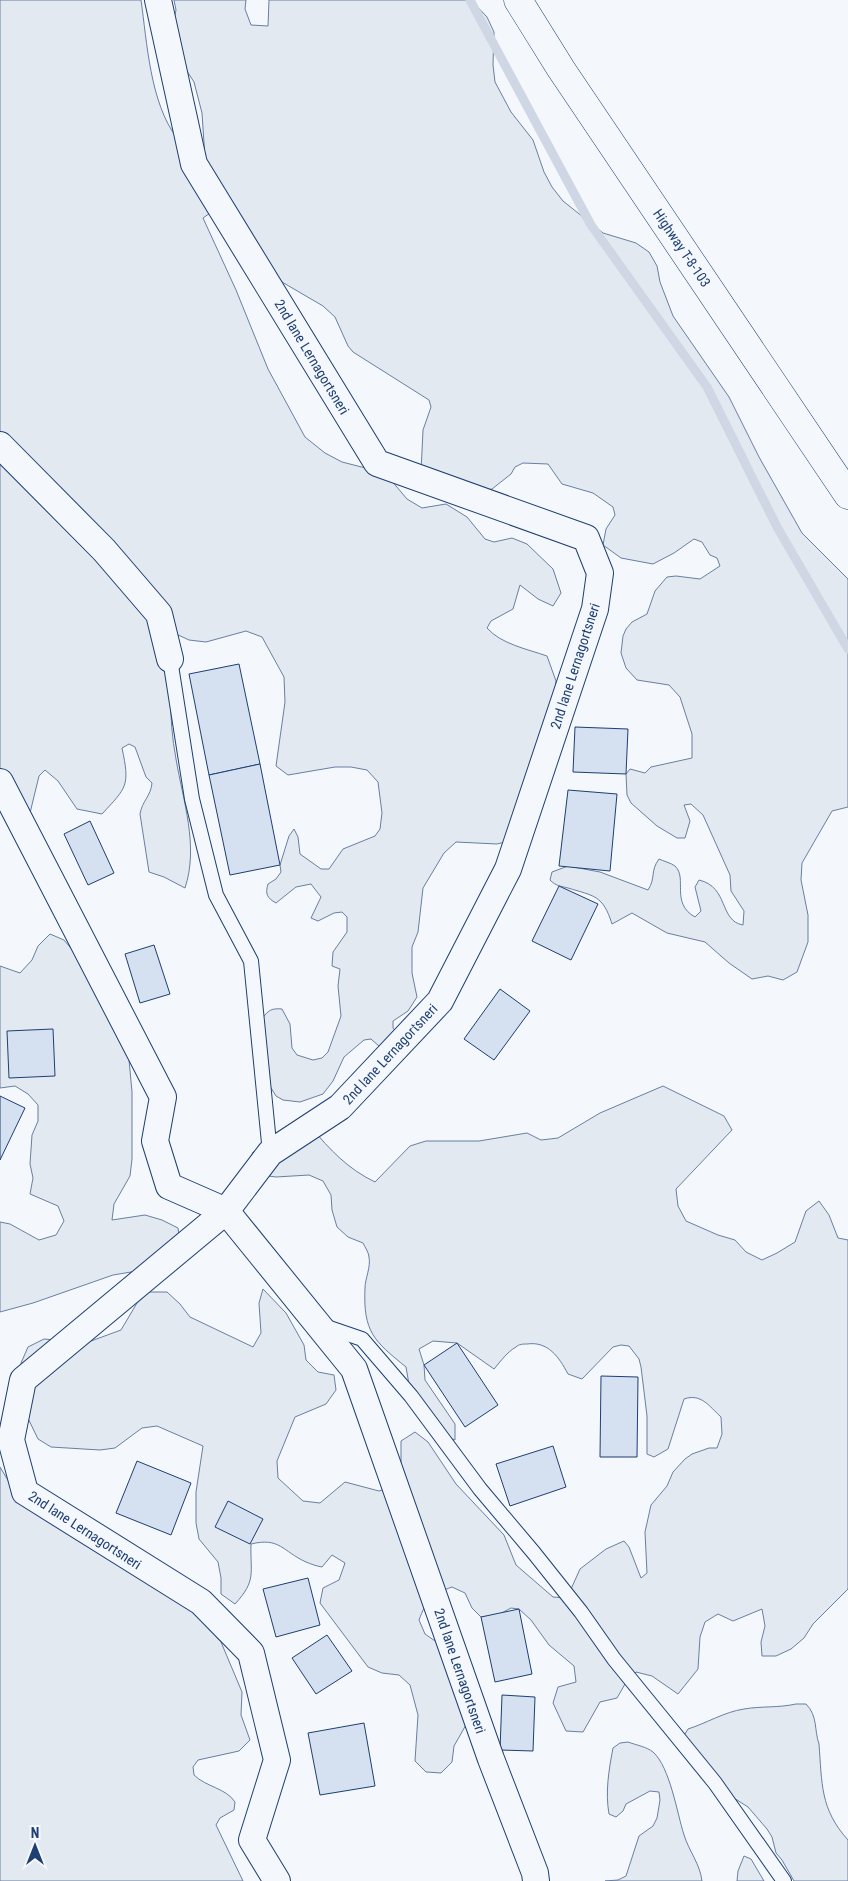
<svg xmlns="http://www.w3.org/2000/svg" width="848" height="1881" viewBox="0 0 848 1881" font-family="'Roboto Condensed',sans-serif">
	<rect width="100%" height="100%" fill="#f4f7fb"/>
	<g fill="#e3e9f0" stroke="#687fa3">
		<path d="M0,0H141C147,42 150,103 177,138C183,146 196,152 205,158L202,113L194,82L169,43L176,10L174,0H246L245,9L251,25L268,26L269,0H471L487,17L494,32L493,65L495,82L511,112L533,140L544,172L552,187L563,201L603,233L636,243L649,252L657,266L660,282L673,316L729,397L759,457L802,533L848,579V807L832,811L802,863L801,880L808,915V942L797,972L783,980L768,976L752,979L729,963L705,942L667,933L632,913L612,924C603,895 594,896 568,888C560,886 556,886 550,880L552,872L568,866L600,872L648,890C656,878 650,871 659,859C663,861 671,863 675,866C688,878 670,903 695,917L701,911L695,887L699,880C729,887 719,921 743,925L744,911L731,891L730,875L703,815L691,804L684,805L690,821L685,838H677L657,826L631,803L627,795L626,774L630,769L645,773L651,767L692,758V734L680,697L669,685L637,680L626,668L621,653L623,636L626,629L632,622L647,614L655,591L667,577L676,576L700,579L720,566L717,558L710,555L702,542L694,539L674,553L653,564L621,558L603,545L606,529L615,515L613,507L593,493L562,484L548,464L523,463L515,467L511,474L492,489L470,495L421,472L423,430L431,407L429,400L353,352L348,346L335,317L323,306L282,282L268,263L210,213L203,218L236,290L268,369L305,437L325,453L342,462L385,473L407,499L422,508L446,504L467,517L485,539L494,542L512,538L527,544L553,569L561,593L553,606L538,599L520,585L513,609L491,621L487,628C501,644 527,649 547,656L556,681L554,697L505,842L497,844L456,842L444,853L423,888L418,932L412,947V973L417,997L408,1011L393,1021V1028L405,1041L388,1054L371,1039L364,1040L344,1057L333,1081L323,1094L300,1102L283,1100L276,1096L268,1083L262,1019C268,1010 272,1008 282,1009L290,1024L292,1048L297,1055L313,1060L322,1058L328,1052L341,1016L338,986L340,969L332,966L333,952L347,932V917L342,912L334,913L318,921L311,918L321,897L311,884L296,887L276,903C267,898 265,894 268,884L276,879L281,872L280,865L289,836L294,829L298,837L300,854L321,869H329L343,849L375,836L380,829L382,813L378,782L367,770L351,767H335L288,775L276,766L285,702L284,677L262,637L246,631L206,642L189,640L174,633C170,675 168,717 176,759C183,801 199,846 185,888L164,877L149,872L140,814C142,801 151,796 152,783L146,777L135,747L129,744L122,748C130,786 127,787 102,814L77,809L58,781L45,770L39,776L29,817L0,782Z"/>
		<path d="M50,934L64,940L85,965L127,1038L132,1092V1159L130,1176L114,1204L112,1220L145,1215L162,1220L178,1228L180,1243L143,1270L113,1275L33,1303L0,1312V1222L10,1224L39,1240L56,1235L64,1221L58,1206L30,1194L33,1178L30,1164L32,1135L38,1121V1105L28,1094L15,1086L0,1088V966L20,973L32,960L38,946Z"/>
		<path d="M663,1086L724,1116L732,1130L676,1189L678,1206L686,1221L718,1235L735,1240L746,1252L762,1260L777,1253L795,1242L806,1211L819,1201L829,1215L838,1238L848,1240V1589L813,1624L804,1638L791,1649L776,1656H762L761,1642L765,1626L762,1609L733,1621L718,1614L705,1622L700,1637L698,1669L678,1694L652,1676L636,1672L625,1684L617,1698L600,1702L583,1732L566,1731L553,1703L558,1687L576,1682L574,1666L549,1645L531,1620L519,1609L511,1608L496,1616L481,1617L472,1608L465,1593L452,1587C432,1594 426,1601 419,1620L425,1634L438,1643L471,1716L454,1746L452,1762L441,1773L426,1772L415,1761L418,1715L410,1685L399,1675L382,1673L368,1667L320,1603L323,1588L339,1580L345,1563L332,1555L322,1567C316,1566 311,1564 306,1562C282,1551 280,1537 251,1544C250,1573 257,1580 235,1604L221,1594V1578L218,1562L199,1539L196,1523V1492L203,1446L157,1426L142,1428L115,1448L100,1450L51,1447L38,1439L24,1410L21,1363L28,1347L44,1339L76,1342L91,1341L121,1330L137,1303L149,1292H167L180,1304L190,1317L253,1347L261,1333L259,1303L263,1289L286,1313L304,1345L306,1360L318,1372L334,1375L336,1390L326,1404L295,1417L277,1461L278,1478L303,1501L320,1503L345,1482L379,1491L395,1486L401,1472V1441L415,1432L428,1442L456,1484L504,1535L516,1565L553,1597L567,1598L580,1569L606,1549L624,1541L629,1547L641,1578L647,1573L645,1532L651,1505L667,1486L673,1472L685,1459L692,1454L709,1448H717L722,1434L721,1417C709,1406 701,1393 684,1399L668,1449L654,1457L647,1454V1416L641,1367L639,1359L629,1346L621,1345L613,1347L582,1379L568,1374C559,1357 548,1341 527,1344C523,1344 519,1344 516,1347C507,1352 501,1361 494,1369L457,1343L433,1341L419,1349L424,1365L425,1380L455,1424V1440L440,1434L411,1396L406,1367C374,1341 363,1332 365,1288C365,1279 371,1267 369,1257C369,1253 365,1247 363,1243L348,1237L337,1227L332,1210L331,1195L323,1181L309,1175L276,1177L261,1175L247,1167L253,1152L270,1153L311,1127C330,1150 348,1169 375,1182L410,1146L426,1141H479L527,1133L541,1140L558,1138L600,1113Z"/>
		<path d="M0,1467L15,1492L199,1616L221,1642L242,1692L241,1715L250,1740L239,1751L198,1760L193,1767L194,1775C206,1787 226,1788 235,1802L234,1810L220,1818L216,1825L243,1881H0Z"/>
		<path d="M796,1704H806C818,1716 814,1730 819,1744C822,1783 820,1809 848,1840V1881H794L782,1860L776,1853L772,1837L767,1829L748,1807L734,1798L683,1737L688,1729C707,1723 724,1712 744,1709C761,1706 778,1708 796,1704Z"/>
		<path d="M628,1742C636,1745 647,1747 653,1752C670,1767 677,1813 684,1835C689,1851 700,1864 702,1881H605L618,1880L626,1876L639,1836L653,1826L657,1818L660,1800L659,1792L650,1791L626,1804L623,1811L616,1817L609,1814C605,1792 609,1769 613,1748L620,1743Z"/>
		<path d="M744,1856L751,1859L764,1881H737L738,1871Z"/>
	</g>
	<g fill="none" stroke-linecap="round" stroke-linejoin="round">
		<path stroke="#cfd7e4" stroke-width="9" d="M470,0L591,225L707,387L777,527L848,649"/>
	</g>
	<g fill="#d5e0f0" stroke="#1d3f73">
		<path d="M239,664L260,764L209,775L189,674Z"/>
		<path d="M575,727L628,729L626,774L573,772Z"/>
		<path d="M260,764L280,865L230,875L209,775Z"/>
		<path d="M568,790L617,794L610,871L559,866Z"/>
		<path d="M90,821L114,873L88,885L64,834Z"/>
		<path d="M559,886L598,904L571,960L532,941Z"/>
		<path d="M154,945L170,994L140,1003L125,954Z"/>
		<path d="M500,989L530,1011L494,1060L464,1039Z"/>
		<path d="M53,1029L55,1076L9,1078L7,1031Z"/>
		<path d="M0,1096L25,1108L0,1160Z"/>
		<path d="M457,1343L498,1405L465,1427L424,1365Z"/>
		<path d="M601,1376L638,1377L637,1457H600Z"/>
		<path d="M553,1446L566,1487L510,1506L496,1464Z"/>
		<path d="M137,1461L191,1483L171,1535L116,1513Z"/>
		<path d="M228,1501L263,1519L250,1544L215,1527Z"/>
		<path d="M308,1578L320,1625L276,1637L263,1589Z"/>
		<path d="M519,1609L532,1674L495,1682L481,1617Z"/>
		<path d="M327,1635L352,1671L316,1694L292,1658Z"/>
		<path d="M502,1695L535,1697L533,1751L500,1750Z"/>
		<path d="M364,1723L375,1786L320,1795L308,1733Z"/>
	</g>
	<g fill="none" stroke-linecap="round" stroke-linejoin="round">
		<g stroke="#1d3f73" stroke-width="16">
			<g id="service">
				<path d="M170,659L192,799L216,895L251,961L270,1153"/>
				<path d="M324,1326L362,1339L411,1396L480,1489L534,1553L581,1612L614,1659L715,1783L784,1881"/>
			</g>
		</g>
		<g stroke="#1d3f73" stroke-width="28">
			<g id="minor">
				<path d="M158,0L194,164L377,463L586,538L600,573L595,609L508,869L440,1001L340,1107L270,1153L226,1211L23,1380L11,1440L25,1492L201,1602L251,1653L277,1760L252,1840L277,1881"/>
				<path d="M0,445L104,550L159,614L170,659"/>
				<path d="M0,782L163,1097L155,1141L169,1186L226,1211L354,1369L491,1759L535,1873L536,1881"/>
			</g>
		</g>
		<g stroke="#1d3f73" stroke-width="29">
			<path id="tertiary" d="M518,0L561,69L848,495"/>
		</g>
		<use href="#service" stroke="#f4f7fb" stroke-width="14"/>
		<use href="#minor" stroke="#f4f7fb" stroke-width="26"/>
		<use href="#tertiary" stroke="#f4f7fb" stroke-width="28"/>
	</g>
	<g text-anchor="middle" stroke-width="4" stroke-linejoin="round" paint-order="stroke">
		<g font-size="14" fill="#1d3f73" stroke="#f4f7fb">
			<text transform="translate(682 248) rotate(56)" y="5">Highway T-8-103</text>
			<text transform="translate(312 357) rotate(59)" y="5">2nd lane Lernagortsneri</text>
			<text transform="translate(575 666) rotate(-72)" y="5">2nd lane Lernagortsneri</text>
			<text transform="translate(390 1054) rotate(-47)" y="5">2nd lane Lernagortsneri</text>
			<text transform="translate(85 1530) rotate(33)" y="5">2nd lane Lernagortsneri</text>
			<text transform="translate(460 1671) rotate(71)" y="5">2nd lane Lernagortsneri</text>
		</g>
	</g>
	<g transform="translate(35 1846)" stroke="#f4f7fb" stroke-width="4" paint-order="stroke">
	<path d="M0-4L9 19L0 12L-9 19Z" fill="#1d3f73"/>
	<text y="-8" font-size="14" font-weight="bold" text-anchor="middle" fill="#1d3f73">N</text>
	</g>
</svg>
